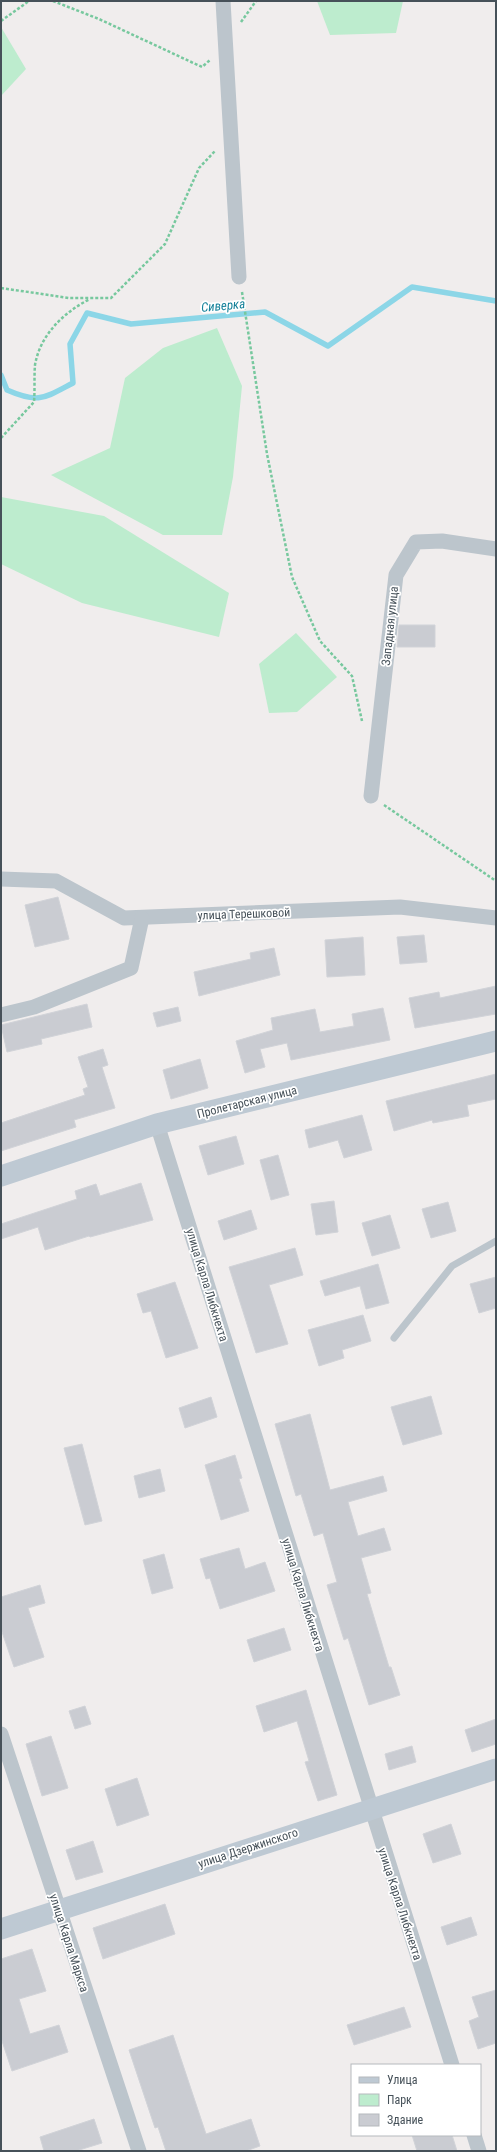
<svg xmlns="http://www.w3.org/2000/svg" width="497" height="2152" viewBox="0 0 497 2152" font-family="'Roboto Condensed',sans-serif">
	<rect width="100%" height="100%" fill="#f0eded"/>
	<g fill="#bdecce">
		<path d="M317,1H403L396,33L330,35Z"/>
		<path d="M1,27L26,69L1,96Z"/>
		<path d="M217,328L242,386L233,477L222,535H163L51,475L110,448L125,378L163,348Z"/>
		<path d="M1,497L104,516L229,593L219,637L82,603L1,564Z"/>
		<path d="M296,633L337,677L297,712L269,713L259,664Z"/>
	</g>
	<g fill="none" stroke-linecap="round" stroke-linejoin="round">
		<path stroke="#8cd6e7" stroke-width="5.5" d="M1,375L7,390C39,404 44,398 73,383L70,344L87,313L131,324L265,312L328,346L412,287L496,301"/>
	</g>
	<g fill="#caccd2" stroke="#d1d3d8">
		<path d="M399,625H435V647H397Z"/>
		<path d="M58,897L69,939L35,947L25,905Z"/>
		<path d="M424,935L427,962L400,964L397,937Z"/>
		<path d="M363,937L365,975L327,977L325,940Z"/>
		<path d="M274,948L280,975L199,996L194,972L251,959L250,953Z"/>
		<path d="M496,986V1014L415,1028L409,998L439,992L440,998Z"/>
		<path d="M87,1004L92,1027L41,1039L42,1044L7,1052L1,1025Z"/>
		<path d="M178,1007L181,1021L157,1027L153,1013Z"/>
		<path d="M383,1008L390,1040L291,1060L287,1043L260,1049L265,1067L245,1073L236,1041L273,1030L271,1018L315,1009L320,1032L354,1026L352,1014Z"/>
		<path d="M103,1049L108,1065L102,1067L115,1108L74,1120L76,1127L1,1151V1123L85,1095L83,1089L88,1087L78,1057Z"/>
		<path d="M200,1059L208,1088L171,1099L163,1070Z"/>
		<path d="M496,1074V1099L467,1105L469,1116L433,1123L432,1120L394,1131L386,1101Z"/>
		<path d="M362,1115L372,1150L344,1158L338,1140L309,1148L305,1130Z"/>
		<path d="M236,1136L244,1164L208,1175L199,1146Z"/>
		<path d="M278,1155L289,1195L271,1200L260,1160Z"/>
		<path d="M141,1183L153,1220L90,1237L89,1236L45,1250L38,1227L1,1239V1224L77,1199L75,1191L96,1184L100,1196Z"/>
		<path d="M334,1201L338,1232L316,1235L311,1204Z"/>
		<path d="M448,1202L456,1231L431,1238L422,1209Z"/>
		<path d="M251,1210L257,1229L224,1240L218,1221Z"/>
		<path d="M390,1215L400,1248L372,1256L362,1223Z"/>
		<path d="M295,1248L303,1275L269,1285L288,1344L256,1353L229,1267Z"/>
		<path d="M378,1264L389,1303L366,1309L360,1286L325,1296L320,1281Z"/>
		<path d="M496,1277V1308L479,1313L470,1284Z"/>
		<path d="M175,1282L198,1348L166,1358L151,1311L143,1313L137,1294Z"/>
		<path d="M363,1315L371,1341L342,1350L344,1358L319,1366L308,1330Z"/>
		<path d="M431,1396L442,1434L403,1445L391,1407Z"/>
		<path d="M211,1397L217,1417L185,1428L179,1408Z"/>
		<path d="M310,1414L330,1490L383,1476L387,1491L348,1502L358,1536L384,1528L391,1550L361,1558L371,1593L367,1594L389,1667H391L400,1695L369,1705L348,1638L344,1640L327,1585L337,1582L323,1533L314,1536L301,1494L296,1496L275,1424Z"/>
		<path d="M82,1444L102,1521L85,1525L64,1448Z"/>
		<path d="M235,1455L242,1478L239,1479L249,1511L221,1520L205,1465Z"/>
		<path d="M160,1469L165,1491L139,1498L134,1476Z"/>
		<path d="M239,1548L245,1569L265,1562L275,1591L220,1609L210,1578L206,1579L200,1559Z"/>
		<path d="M164,1554L173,1588L152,1594L143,1560Z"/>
		<path d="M40,1585L45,1603L28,1608L44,1657L14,1667L1,1629V1597Z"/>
		<path d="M284,1628L291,1650L254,1662L247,1640Z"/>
		<path d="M306,1690L337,1795L318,1801L305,1762L309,1761L297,1721L264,1732L256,1706Z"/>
		<path d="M85,1706L91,1724L75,1729L69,1711Z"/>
		<path d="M496,1719V1744L472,1752L465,1730Z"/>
		<path d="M51,1736L68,1788L42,1796L26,1744Z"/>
		<path d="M412,1746L416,1762L389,1770L385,1754Z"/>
		<path d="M137,1778L149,1815L117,1826L105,1789Z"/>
		<path d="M451,1824L461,1854L433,1863L423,1834Z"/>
		<path d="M93,1841L103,1872L76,1880L66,1850Z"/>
		<path d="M165,1904L175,1934L103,1959L93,1928Z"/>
		<path d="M471,1917L477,1935L447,1945L441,1927Z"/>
		<path d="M32,1949L46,1991L19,1999L30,2034L59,2025L68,2052L12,2071L1,2038V1959Z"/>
		<path d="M496,1990V2043L478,2049L469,2021L479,2017L472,1997Z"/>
		<path d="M404,2007L411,2027L354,2045L347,2025Z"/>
		<path d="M173,2035L206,2134L251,2119L260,2146L246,2151H166L158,2127L155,2128L129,2050Z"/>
		<path d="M94,2119L102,2143L76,2151H44L40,2137Z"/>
		<path d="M412,2135H452L457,2151H417Z"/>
	</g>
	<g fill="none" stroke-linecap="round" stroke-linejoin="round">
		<g stroke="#77c89e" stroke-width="2.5" stroke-dasharray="3 2" stroke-linecap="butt">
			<path d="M53,1L99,19L202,67L210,60"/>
			<path d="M1,21L29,1"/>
			<path d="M241,22L256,1"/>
			<path d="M1,288L69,298H111L165,244L199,168L215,151"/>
			<path d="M242,292L267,454L292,577L320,641L352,676L362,721"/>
			<path d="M1,438L34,402C35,390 34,377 35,365C40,335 64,312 90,299"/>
			<path d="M384,805L496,881"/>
		</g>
		<path stroke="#bcc5cc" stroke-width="7" d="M394,1338L452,1266L496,1241"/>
		<g stroke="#bcc5cc" stroke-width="15">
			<path d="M223,1L239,277"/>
			<path d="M371,796L396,575L416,542L442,541L496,549"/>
			<path d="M1,879L56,881L124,918L400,907L496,918"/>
			<path d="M1,1015L34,1007L131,968L142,918"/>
			<path d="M157,1124L452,2065"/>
			<path d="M1,1734L139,2151"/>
			<path d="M474,2135L479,2151"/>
		</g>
		<g stroke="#bec9d3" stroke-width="21">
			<path d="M1,1176L157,1124L496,1041"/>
			<path d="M1,1929L496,1769"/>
		</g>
	</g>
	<g text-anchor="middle" stroke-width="3.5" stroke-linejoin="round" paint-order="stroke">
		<g font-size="12" fill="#465159" stroke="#fff">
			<text transform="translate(390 626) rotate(-84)" y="4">Западная улица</text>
			<text transform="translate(244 914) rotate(-2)" y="4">улица Терешковой</text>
			<text transform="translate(247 1102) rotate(-14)" y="4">Пролетарская улица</text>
			<text transform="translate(207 1285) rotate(73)" y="4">улица Карла Либкнехта</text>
			<text transform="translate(303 1595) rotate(73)" y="4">улица Карла Либкнехта</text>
			<text transform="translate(248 1848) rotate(-18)" y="4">улица Дзержинского</text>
			<text transform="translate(400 1904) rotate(72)" y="4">улица Карла Либкнехта</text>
			<text transform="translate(69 1943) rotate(72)" y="4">улица Карла Маркса</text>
		</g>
		<g font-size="13" font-style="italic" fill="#138099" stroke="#fff">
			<text transform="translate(223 305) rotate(-5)" y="5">Сиверка</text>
		</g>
	</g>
	<rect width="497" height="2152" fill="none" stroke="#465159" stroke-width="4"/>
	<rect x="351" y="2064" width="130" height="72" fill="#ffffff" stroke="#b5b9bd"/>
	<rect x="359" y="2077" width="20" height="6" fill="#bec9d3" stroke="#b5b9bd"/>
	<text x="387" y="2084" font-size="12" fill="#465159">Улица</text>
	<rect x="359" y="2094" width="20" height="12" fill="#bdecce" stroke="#b5b9bd"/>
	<text x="387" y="2104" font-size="12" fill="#465159">Парк</text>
	<rect x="359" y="2114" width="20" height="12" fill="#caccd2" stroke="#b5b9bd"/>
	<text x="387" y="2124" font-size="12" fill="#465159">Здание</text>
</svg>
